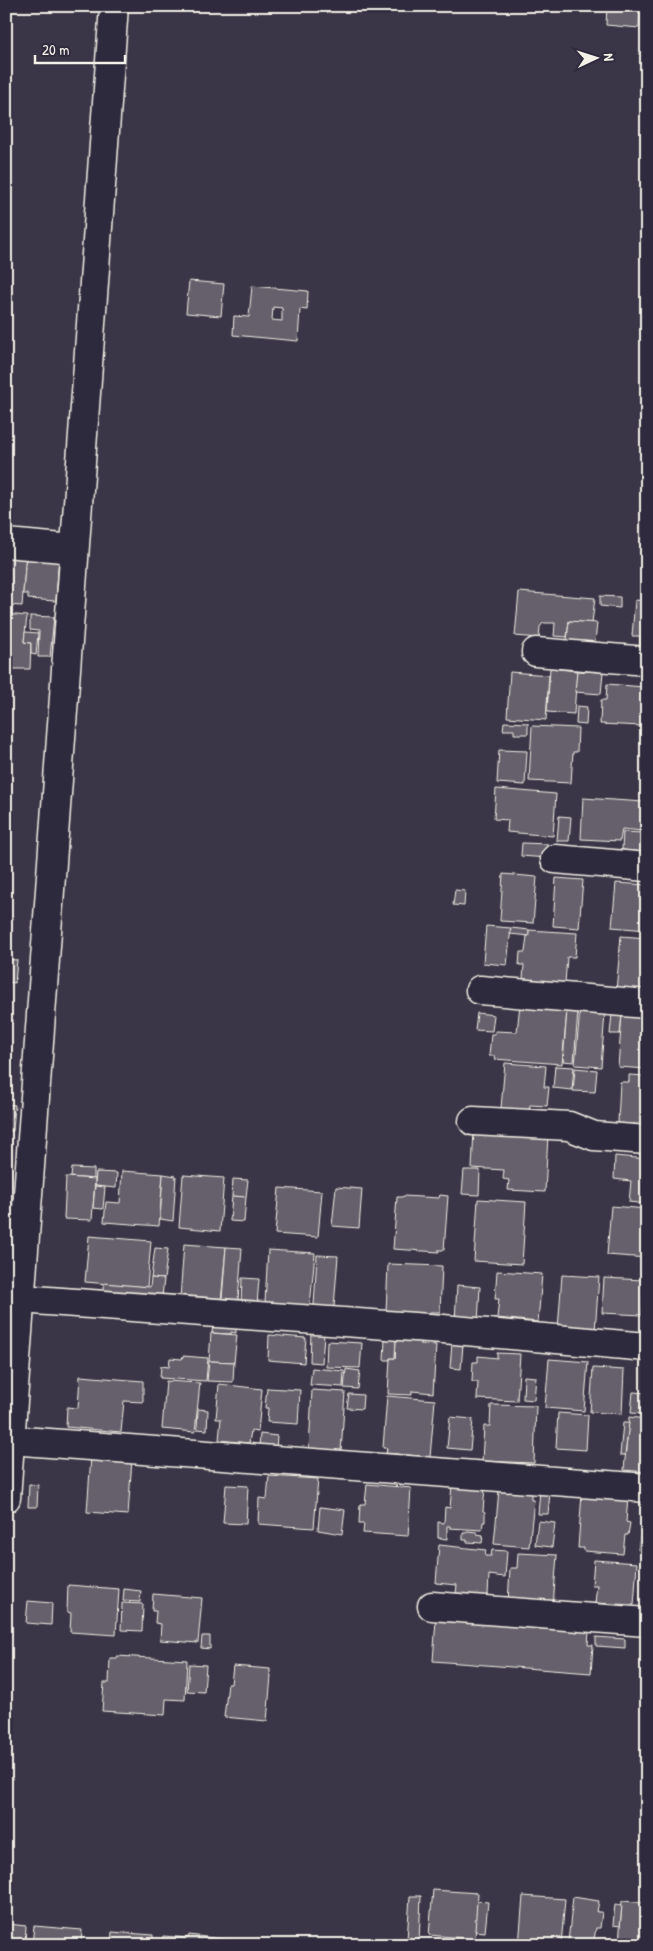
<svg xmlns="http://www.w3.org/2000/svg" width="653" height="1951" viewBox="0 0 653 1951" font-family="'Patrick Hand',sans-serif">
	<rect width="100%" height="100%" fill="#3b3647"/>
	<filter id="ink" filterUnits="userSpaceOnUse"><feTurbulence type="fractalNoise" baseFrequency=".02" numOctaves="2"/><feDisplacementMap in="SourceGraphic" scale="10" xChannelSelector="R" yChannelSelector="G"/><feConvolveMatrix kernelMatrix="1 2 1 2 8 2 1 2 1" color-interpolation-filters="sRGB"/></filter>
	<g filter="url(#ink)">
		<g fill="#65616c" stroke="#f4f1e8" fill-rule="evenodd">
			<path d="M607,6H647V7L640,6L639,28L606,25Z"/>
			<path d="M189,281L224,284L221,316L186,313Z"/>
			<path d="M252,286L308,291L307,310L300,309L298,341L233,335L234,316L249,317ZM273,307L282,308V321L272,320Z"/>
			<path d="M6,551L26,553L22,606L6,605Z"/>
			<path d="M26,553L59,554L56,601L28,599V594H23Z"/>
			<path d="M519,592L595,598L592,623L569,621L567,637L554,636L555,623H543L540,627L539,638L515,636Z"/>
			<path d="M600,596L620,597V608L600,606Z"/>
			<path d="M635,600L647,601V644H640V636H632Z"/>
			<path d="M6,614L27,616L24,642L31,643L30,669H6Z"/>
			<path d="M30,616L54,617L50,657H38L39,631L30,630Z"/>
			<path d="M569,621L597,623L595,642L567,640Z"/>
			<path d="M25,632L38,633L36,655L31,654V643L24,642Z"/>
			<path d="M550,668L577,671L574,714L547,712Z"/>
			<path d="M577,671L603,672L601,694L575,692Z"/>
			<path d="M510,672L549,675L546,720L507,717Z"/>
			<path d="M607,684L644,687L642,726L600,724L601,700H606Z"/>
			<path d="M577,706L587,707L586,725L576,724Z"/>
			<path d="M504,722L528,723V734H514V730H503Z"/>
			<path d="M532,726L578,728L577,752H573L571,783L529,781Z"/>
			<path d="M499,750L527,751L525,785L497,783Z"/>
			<path d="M496,789L556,794L553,836L507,832L508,820L494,819Z"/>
			<path d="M583,798L644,802L642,831L622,829L620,841L581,839Z"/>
			<path d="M559,816L571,817L569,841H557Z"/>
			<path d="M623,832L644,833L643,852L622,850Z"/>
			<path d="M522,843L548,844L547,858L521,856Z"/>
			<path d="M503,874L537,877L533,923L500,921Z"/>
			<path d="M556,878L583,880L579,928L553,926Z"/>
			<path d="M616,883L647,885V930L612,927Z"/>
			<path d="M455,890L465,891L464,906L453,905Z"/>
			<path d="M486,926L511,928L507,965L483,963Z"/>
			<path d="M511,928L529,930V936L510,934Z"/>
			<path d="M529,930L577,933L575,957H567L565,983H558L557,987L535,985V980L523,979L524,965H519L520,952H525L527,936H529Z"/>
			<path d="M621,936L647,938V994L616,991Z"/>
			<path d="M6,959L17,960L15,983L6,982Z"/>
			<path d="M520,1004L567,1011L562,1064L494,1059L495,1056H489L491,1034H495V1031L517,1032Z"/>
			<path d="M567,1010L578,1011L574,1062L563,1061Z"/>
			<path d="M580,1010L605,1012L601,1067L575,1065Z"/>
			<path d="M477,1013L494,1015L492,1031L475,1030Z"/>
			<path d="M612,1014H622L620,1034H610Z"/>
			<path d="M622,1014L647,1015V1069L618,1067Z"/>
			<path d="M505,1063L546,1066L544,1087H549L547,1106L530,1105L529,1110L501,1108Z"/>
			<path d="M555,1066L574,1067L572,1090L553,1088Z"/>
			<path d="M575,1068L597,1070L595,1092L573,1091Z"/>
			<path d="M629,1075L647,1076V1125L618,1123L620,1082H629Z"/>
			<path d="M6,1104L15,1105L13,1131H6Z"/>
			<path d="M474,1130L548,1135L545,1192L508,1190L509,1180L503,1179L504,1170L472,1168Z"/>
			<path d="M615,1156L647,1159V1204L629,1202L631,1181L614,1179Z"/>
			<path d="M72,1168L94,1169V1179L71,1177Z"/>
			<path d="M464,1170H480L479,1195L462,1194Z"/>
			<path d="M122,1171L163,1174L159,1226L104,1222L106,1202L120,1203Z"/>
			<path d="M96,1172L117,1173L116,1188L95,1186Z"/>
			<path d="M163,1174L176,1176L173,1221L160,1219Z"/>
			<path d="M183,1175L224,1178L220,1231L179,1227Z"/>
			<path d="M66,1177L95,1179L92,1220L64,1219Z"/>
			<path d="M233,1179L248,1180L246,1197L232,1196Z"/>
			<path d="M95,1186L105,1187L103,1209L93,1208Z"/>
			<path d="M336,1187L362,1189L359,1228L332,1226Z"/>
			<path d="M279,1188L322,1191L318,1237L275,1234Z"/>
			<path d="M440,1195L448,1196L444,1250H438L439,1252L393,1249L397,1197H402L403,1196L439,1198Z"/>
			<path d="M232,1196L246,1197L244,1222L230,1221Z"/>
			<path d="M478,1199L526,1202L522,1264L474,1261Z"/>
			<path d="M611,1206L647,1209V1258L607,1255Z"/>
			<path d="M89,1236L151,1241L147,1287L85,1282Z"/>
			<path d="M184,1244L226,1247L221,1302L180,1298Z"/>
			<path d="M226,1247L242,1248L238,1301L222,1299Z"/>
			<path d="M155,1248L168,1249L164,1279L151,1278Z"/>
			<path d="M268,1250L315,1253L310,1306L305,1305V1309L265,1303Z"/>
			<path d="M317,1255L338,1256L334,1307L314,1306Z"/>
			<path d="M388,1264L442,1266L440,1312H430V1316L386,1313Z"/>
			<path d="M497,1271L542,1274L538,1322L497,1318L499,1299H495Z"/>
			<path d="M562,1275L599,1277L595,1331L558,1329Z"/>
			<path d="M151,1278L164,1279L162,1297L104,1293V1283L150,1287Z"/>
			<path d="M242,1278L259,1279L257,1305H241Z"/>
			<path d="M604,1278L644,1280L642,1315L602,1313Z"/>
			<path d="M457,1285L480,1287L478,1323L455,1321Z"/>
			<path d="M213,1324L236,1328V1333L231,1332V1334L212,1333Z"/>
			<path d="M211,1333L237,1335L234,1362L209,1361Z"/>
			<path d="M311,1333L324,1334L322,1363L310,1362Z"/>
			<path d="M269,1335L306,1338L304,1363L268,1360Z"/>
			<path d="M396,1338L420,1340V1344L436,1345L433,1393L412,1391V1395L388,1394L390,1358H395Z"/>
			<path d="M385,1339H396L395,1358H390V1360H384Z"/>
			<path d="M327,1341L362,1343L360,1368L326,1367Z"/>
			<path d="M452,1343L463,1344L461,1369L450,1368Z"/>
			<path d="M497,1353L520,1354L517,1401L477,1399L478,1382H472L473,1362H478V1356L497,1358Z"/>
			<path d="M183,1356L208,1358L206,1381L160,1378L161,1366L169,1367L170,1358L182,1359Z"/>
			<path d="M549,1359L588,1362L584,1411L545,1408Z"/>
			<path d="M209,1361L234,1362L233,1382L207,1381Z"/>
			<path d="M312,1368L344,1371L343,1387L310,1385Z"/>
			<path d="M593,1368L624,1370L622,1414L590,1412Z"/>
			<path d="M346,1369L360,1371L358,1389L344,1388Z"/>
			<path d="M80,1376L143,1381V1402L124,1401L121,1432L66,1427L67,1407L78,1408Z"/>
			<path d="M524,1376L536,1377L534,1400L523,1399Z"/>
			<path d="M166,1381L200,1383L195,1432L162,1429Z"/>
			<path d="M219,1384L262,1389L258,1432L251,1431L249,1443L219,1440L221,1419H216Z"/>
			<path d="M267,1388L300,1390L298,1424L267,1422L268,1408H265Z"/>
			<path d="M312,1390L345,1392L341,1452L309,1450Z"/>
			<path d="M633,1392L646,1393L644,1414L631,1413Z"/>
			<path d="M349,1394L363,1395L362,1409L347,1408Z"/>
			<path d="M387,1396L435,1400L430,1457L386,1453L387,1448H383Z"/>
			<path d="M491,1405L536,1406L534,1463L482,1461L484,1426H490Z"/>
			<path d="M198,1409L208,1410L207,1430L197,1429Z"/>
			<path d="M558,1413L588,1415L586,1450L556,1448Z"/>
			<path d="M450,1417L473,1419L470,1450L447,1448Z"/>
			<path d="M629,1417L647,1419V1472L624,1470Z"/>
			<path d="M623,1423H629L625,1455H620Z"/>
			<path d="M260,1434L277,1436L276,1448L259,1447Z"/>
			<path d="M91,1456L132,1459L128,1515L87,1512Z"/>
			<path d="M269,1476L318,1479L314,1528L258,1524L259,1498L267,1499Z"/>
			<path d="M29,1484L38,1485L37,1507H28Z"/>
			<path d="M367,1484L411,1488L408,1536L363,1533L364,1524H359L360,1504H365Z"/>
			<path d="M226,1485L248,1486L246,1524L223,1523Z"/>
			<path d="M452,1485L485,1487L483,1511L485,1512V1522H483L482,1530L450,1528V1526H447V1539L438,1538V1522L444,1523L445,1507L450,1508Z"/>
			<path d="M499,1490L531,1493V1500H534L529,1547L494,1544Z"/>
			<path d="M540,1491L550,1492L548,1514H538Z"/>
			<path d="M582,1493L628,1497L626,1522L630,1523L628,1535H625L623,1554L584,1551V1548H578Z"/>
			<path d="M320,1507L345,1510L342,1534L318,1530Z"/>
			<path d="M538,1521L555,1523L552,1547L535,1545Z"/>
			<path d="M467,1531L477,1532V1534L483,1535L482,1543L467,1542V1540H463V1533H466Z"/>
			<path d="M640,1536H647V1551L638,1550Z"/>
			<path d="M439,1545L486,1550L485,1556H491L492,1550L507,1551L505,1577L489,1575L488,1596L456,1593L457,1585L436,1583Z"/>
			<path d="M518,1553L557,1555L553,1606L508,1603L510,1568H517Z"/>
			<path d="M594,1560L637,1563L634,1605L595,1603L597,1585H592Z"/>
			<path d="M68,1585L119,1589L116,1635L70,1632L71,1613L67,1612Z"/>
			<path d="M124,1589L141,1591L140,1602L123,1601Z"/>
			<path d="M153,1594L202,1598L198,1643L160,1640L161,1624L155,1623L156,1611H152Z"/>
			<path d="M28,1601L52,1603L51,1625L26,1623Z"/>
			<path d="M122,1603L143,1604L142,1631L121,1630Z"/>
			<path d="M436,1620L589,1631L588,1645H593L591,1673L433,1661Z"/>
			<path d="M202,1636H210V1649L201,1648Z"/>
			<path d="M596,1637L625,1639V1648L596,1646Z"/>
			<path d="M117,1656L187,1660L185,1700L166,1699L165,1715L102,1711L104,1683H109L110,1658H117Z"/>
			<path d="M189,1664L206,1665L204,1692L187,1691Z"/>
			<path d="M233,1666L270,1669V1676H271L267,1721L224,1717L228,1684H231Z"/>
			<path d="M433,1890L478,1893L475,1939L429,1935Z"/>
			<path d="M410,1896H421L419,1941L407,1940Z"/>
			<path d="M523,1896L565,1899L561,1945H519Z"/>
			<path d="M573,1897L599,1901L597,1912H602L600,1928H596L593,1945L568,1942Z"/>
			<path d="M477,1901L488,1902L485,1932L475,1931Z"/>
			<path d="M622,1901L647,1903V1945H619Z"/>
			<path d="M615,1904L622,1905L620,1926L613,1925Z"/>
			<path d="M8,1924L26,1926L25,1944L6,1943Z"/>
			<path d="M34,1926L82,1930L81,1945H32Z"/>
			<path d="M112,1932L153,1935V1945H111Z"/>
			<path d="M189,1935L237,1941L236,1945H162L163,1936L188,1938Z"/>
		</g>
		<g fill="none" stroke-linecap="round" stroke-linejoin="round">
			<g stroke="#f4f1e8" stroke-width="31">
				<g id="street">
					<path d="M6,543L74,549"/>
					<path d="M536,652L647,661"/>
					<path d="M555,859L647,867"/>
					<path d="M480,990L647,1004"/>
					<path d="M473,1121L569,1126L594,1136L647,1140"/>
					<path d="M20,1299L443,1329L647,1347"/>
					<path d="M10,1440L647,1488"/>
					<path d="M6,1498L114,6"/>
					<path d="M432,1606L647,1622"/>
				</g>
			</g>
			<use href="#street" stroke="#2f2a3d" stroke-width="28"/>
		</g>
	</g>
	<rect width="653" height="1951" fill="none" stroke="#2f2a3d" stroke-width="25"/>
	<rect x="12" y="12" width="628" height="1926" fill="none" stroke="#f4f1e8" stroke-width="2" filter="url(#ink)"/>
	<g transform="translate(596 58) rotate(86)" stroke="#2f2a3d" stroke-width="4" paint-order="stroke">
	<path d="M0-4L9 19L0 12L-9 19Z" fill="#f4f1e8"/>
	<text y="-8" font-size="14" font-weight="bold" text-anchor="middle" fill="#f4f1e8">N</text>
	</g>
	<path d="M35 55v8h90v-8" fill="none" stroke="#f4f1e8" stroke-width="2.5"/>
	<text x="42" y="55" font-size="15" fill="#f4f1e8" stroke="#2f2a3d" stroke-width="4" paint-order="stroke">20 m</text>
</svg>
